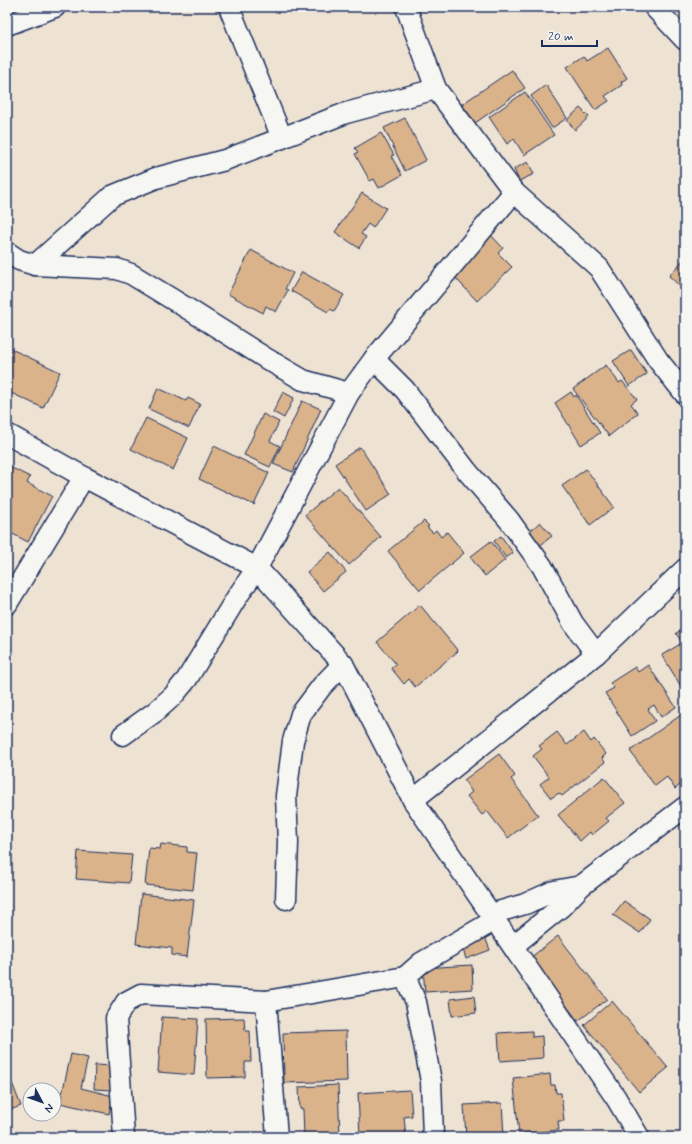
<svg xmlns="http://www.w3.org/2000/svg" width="692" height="1144" viewBox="0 0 692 1144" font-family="Mynerve,sans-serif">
	<rect width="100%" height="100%" fill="#eee2d3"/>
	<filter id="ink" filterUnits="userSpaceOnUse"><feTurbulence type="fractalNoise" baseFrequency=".025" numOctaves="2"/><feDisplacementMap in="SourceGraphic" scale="8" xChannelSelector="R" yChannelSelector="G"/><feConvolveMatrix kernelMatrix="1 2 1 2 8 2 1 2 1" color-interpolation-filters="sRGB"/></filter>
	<g filter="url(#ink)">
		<g fill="#dab38b" stroke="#1b2f5e">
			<path d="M608,48L627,78L621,82L622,85L605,96L609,101L595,110L567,67L584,56L587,61Z"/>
			<path d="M512,70L525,88L475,123L462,104Z"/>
			<path d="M546,85L567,118L552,128L531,96Z"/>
			<path d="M525,92L554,135L524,155L514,139L507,144L489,117Z"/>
			<path d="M580,108L589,117L575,130L567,120Z"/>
			<path d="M405,118L426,160L405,171L384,128Z"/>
			<path d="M381,133L394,155L391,156L402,175L379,188L374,179L370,181L355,154L358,152L355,148Z"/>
			<path d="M528,162L534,174L519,181L514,169Z"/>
			<path d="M362,193L386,208L373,228L368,224L361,234L366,237L359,248L335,232Z"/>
			<path d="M489,233L503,248L498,253L512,267L477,301L450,272Z"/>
			<path d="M251,250L293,273L285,289L288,290L276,312L266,306L263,313L228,294Z"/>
			<path d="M685,258V291L669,276Z"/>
			<path d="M302,272L344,295L334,311L330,309L328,312L291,291Z"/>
			<path d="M7,347L60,372L43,408L7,391Z"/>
			<path d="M631,350L647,374L629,386L613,361Z"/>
			<path d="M606,365L619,383L622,381L637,399L631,404L638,413L609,436L573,389Z"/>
			<path d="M158,388L186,401L188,398L200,404L189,428L149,409Z"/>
			<path d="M283,392L294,398L284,418L273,412Z"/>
			<path d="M571,392L574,397L576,395L600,433L581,445L555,403Z"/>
			<path d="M302,401L321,409L293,472L273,464Z"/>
			<path d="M263,414L279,422L270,441L280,446L270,467L244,455Z"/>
			<path d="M146,418L188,438L173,470L131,449Z"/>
			<path d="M214,446L269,473L254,505L199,479Z"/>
			<path d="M360,447L391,494L366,511L335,464Z"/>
			<path d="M8,466L30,477L27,483L52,496L28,542L7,531Z"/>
			<path d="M586,469L614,507L590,525L562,486Z"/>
			<path d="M338,487L381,537L349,565L305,515Z"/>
			<path d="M424,521L429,526L427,527L433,533L436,530L441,537L447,532L464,553L420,590L388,551Z"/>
			<path d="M540,522L552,536L538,547L527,534Z"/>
			<path d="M501,536L513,553L506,558L494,541Z"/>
			<path d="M491,541L505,560L485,576L470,557Z"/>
			<path d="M330,552L346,572L323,591L307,572Z"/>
			<path d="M420,605L458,651L415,687L409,679L404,684L391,668L396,664L377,642Z"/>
			<path d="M685,628V686L682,688L662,655L682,643L676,633Z"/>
			<path d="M648,665L676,707L661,717L654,705L648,709L655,721L632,736L605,693L614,688L610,683L635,667L638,672Z"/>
			<path d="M681,715L685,720V781L675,789L667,777L655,786L630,751Z"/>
			<path d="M557,732L567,745L584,732L591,742L594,739L606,754L602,758L605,762L562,796L559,793L551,798L540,784L549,777L533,756L542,749L539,746Z"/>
			<path d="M499,754L515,776L511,779L538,815L508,838L487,811L482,815L467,796L472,792L464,780Z"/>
			<path d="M604,777L625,803L606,818L609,821L592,835L590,832L580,841L558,815Z"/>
			<path d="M161,844L187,847V852L197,853L193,890L145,885L149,848L160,849Z"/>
			<path d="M78,851L132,855L129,883L76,879Z"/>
			<path d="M141,894L194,900L187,957L172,955V948L136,944Z"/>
			<path d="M624,901L650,919L640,933L613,915Z"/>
			<path d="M558,936L607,999L578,1021L530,958Z"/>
			<path d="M485,937L490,950L466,959L462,946Z"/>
			<path d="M472,965L473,989L425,992L423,968Z"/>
			<path d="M474,996L476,1013L452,1016L450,999Z"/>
			<path d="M612,1001L668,1068L639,1092L584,1025Z"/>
			<path d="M162,1017L198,1019L194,1075L158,1072Z"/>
			<path d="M244,1018L245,1031H250L251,1062H245V1077L207,1078L206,1019Z"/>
			<path d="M346,1031L347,1081L284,1083L283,1033Z"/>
			<path d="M532,1031V1037L542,1036L543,1058L500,1061L498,1033Z"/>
			<path d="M71,1054L88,1058L81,1088L113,1096L109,1114L60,1103Z"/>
			<path d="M95,1065L113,1066L112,1090L94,1089Z"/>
			<path d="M7,1070L21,1106L7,1111Z"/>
			<path d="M550,1074L551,1085H555L556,1093H561L564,1121H558L559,1130L519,1134L513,1078Z"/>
			<path d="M338,1085L340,1137H304L303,1109H300L299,1087Z"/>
			<path d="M410,1090L412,1116L404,1117L406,1137H360L358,1093Z"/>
			<path d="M502,1103L504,1137H466L464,1105Z"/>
		</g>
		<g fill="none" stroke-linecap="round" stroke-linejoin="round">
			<g stroke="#1b2f5e" stroke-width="23">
				<g id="street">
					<path d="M229,7L282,138"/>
					<path d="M406,7L436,89L514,192"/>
					<path d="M654,7L685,40"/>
					<path d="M7,25L55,7"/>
					<path d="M7,252L19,260L35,265L117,269L131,274L185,307L267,359L303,380L349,393"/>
					<path d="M35,265L112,196L156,178L225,160L346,113L436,89"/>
					<path d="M374,359L405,390L467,471L509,520L542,566L573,623L596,654"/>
					<path d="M7,434L84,477L257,568L343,664L413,800L616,1098L639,1137"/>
					<path d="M7,604L84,477"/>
					<path d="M123,735L155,712L173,696L187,679L237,597L257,568L349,393L374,359L514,192L599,268L658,360L685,394"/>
					<path d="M413,800L596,654L685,569"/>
					<path d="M286,899L288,842L286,796L293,741L301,714L322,686L343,664"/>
					<path d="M491,914L525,904L554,891L581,886"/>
					<path d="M513,946L561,907L581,886L685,807"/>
					<path d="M266,1001L277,1137"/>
					<path d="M124,1137L116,1018L126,1002L141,994L266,1001L405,977"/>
					<path d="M433,1137L431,1081L416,1002L405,977L421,963L495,920"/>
				</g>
			</g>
			<use href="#street" stroke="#f6f6f2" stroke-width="20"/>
		</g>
	</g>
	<rect width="692" height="1144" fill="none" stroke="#f6f6f2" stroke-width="24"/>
	<rect x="12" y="12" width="668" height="1120" fill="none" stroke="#1b2f5e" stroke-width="1.5" filter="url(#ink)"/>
	<g transform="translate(42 1102) rotate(131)"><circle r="19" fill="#f6f6f2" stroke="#9ea6b7"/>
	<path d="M0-3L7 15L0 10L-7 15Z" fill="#1b2f5e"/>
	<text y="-6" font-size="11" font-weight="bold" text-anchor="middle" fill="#1b2f5e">N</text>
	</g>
	<path d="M542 40v6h55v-6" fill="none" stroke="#1b2f5e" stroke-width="2"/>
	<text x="548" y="40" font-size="12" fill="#1b2f5e" stroke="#f6f6f2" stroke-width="3" paint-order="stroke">20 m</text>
</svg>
